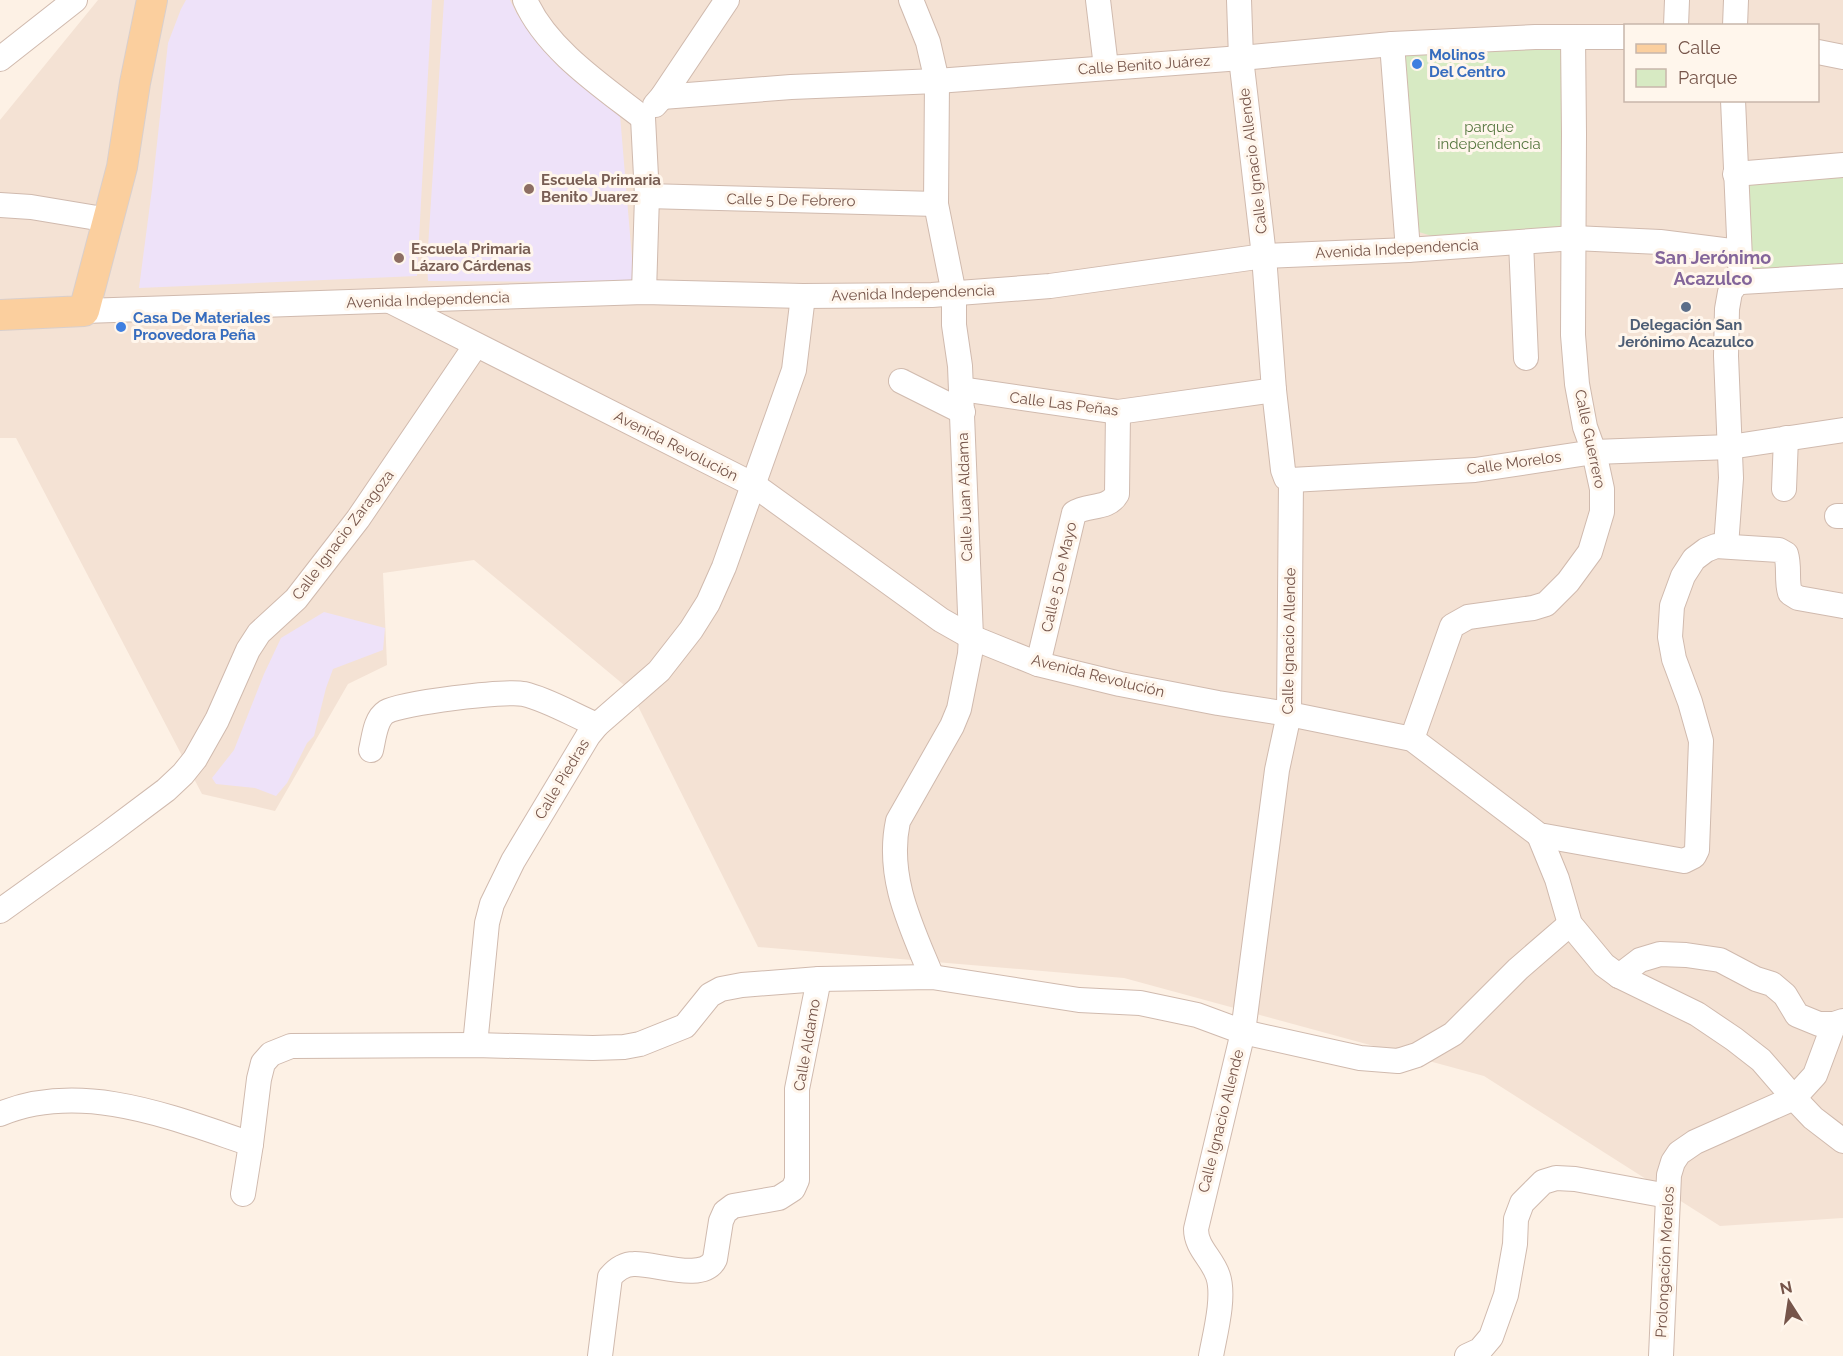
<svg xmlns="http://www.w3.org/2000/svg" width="1843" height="1356" viewBox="0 0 1843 1356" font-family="Raleway,sans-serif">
	<rect width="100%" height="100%" fill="#fdf1e5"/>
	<path fill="#f4e2d4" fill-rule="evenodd" d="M98,0H1843V1218L1720,1226L1484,1076L1124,978L758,947L630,690L474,560L383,573L387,665L348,684L275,811L202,794L16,438H0V120ZM1626,26H1818V100H1626Z"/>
	<g fill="#eee2f9">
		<path d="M186,0H432L417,276L139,288L152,189L168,43L181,9Z"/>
		<path d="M444,0H510L517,14L548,54L620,115L634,282L428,281L427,263Z"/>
		<path d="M324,612L385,628L383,650L333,669L326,688L314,736L307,743L287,783L276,796L255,788L216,784L212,778L234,750L264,674L281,638Z"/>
	</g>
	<g fill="#d7eac3">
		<path d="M1565,47L1571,233L1451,242L1419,232L1400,53Z"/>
		<path d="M1843,168V269L1747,277L1736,177Z"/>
	</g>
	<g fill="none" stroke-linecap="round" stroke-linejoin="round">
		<g stroke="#d0baae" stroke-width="26">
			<g id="minor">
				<path d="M525,0C546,49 602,86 643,118"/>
				<path d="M911,0L928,42L937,81L936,204L954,294V325L960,366L971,637L970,654L959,709L952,726L898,821C886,877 911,926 932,977"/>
				<path d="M1098,0L1106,67"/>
				<path d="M1239,0L1241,58L1264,256L1274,390L1283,470L1286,478L1291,480"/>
				<path d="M1676,26L1677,0"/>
				<path d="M1735,26L1736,0"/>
				<path d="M1392,44L1408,250"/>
				<path d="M1818,52L1843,57"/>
				<path d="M0,59L75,0"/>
				<path d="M662,97L791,87L937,81L1241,58L1392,44L1535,37H1626"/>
				<path d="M655,105L662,97L727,0"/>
				<path d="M643,118L647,196L644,292"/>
				<path d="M1735,174L1843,165"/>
				<path d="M647,196L936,204"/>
				<path d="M0,205L31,207L109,220"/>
				<path d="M1521,242L1526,358"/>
				<path d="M1741,282L1843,276"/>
				<path d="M390,301L754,485L941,620L971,637L1038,664L1120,684L1218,703L1289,714L1412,739L1539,835L1684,861L1694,856L1697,850L1701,741L1690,702L1674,659L1670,637L1672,606L1683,576L1694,559L1706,550L1716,546L1779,550L1786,554C1790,567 1786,580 1790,593L1798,598L1843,606"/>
				<path d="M84,311L644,292L803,296L932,295L1050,286L1264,256L1408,250L1574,238L1660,242L1739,252"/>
				<path d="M901,381L963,412"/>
				<path d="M961,389L1118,412L1274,390"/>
				<path d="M1291,480L1475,470L1594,452L1730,447L1843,430"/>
				<path d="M1784,489L1786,438"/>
				<path d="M1837,516H1843"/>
				<path d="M1726,546L1731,478L1726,356L1727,309L1730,292L1736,284L1741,282L1733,100"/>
				<path d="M1038,664L1074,513C1088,504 1108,510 1117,494L1118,412"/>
				<path d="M1412,739L1452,626L1468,617L1533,608L1546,604L1568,582L1590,552L1602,512V489L1594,452L1585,427L1577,384L1573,335L1574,134L1573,37"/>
				<path d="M371,750C374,738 375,719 386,712C401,703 506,690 524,694C549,700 573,715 597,725"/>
				<path d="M1539,835L1557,879L1570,924L1604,965L1619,976L1697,1014L1734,1039L1761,1060L1794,1098L1813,1118L1843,1141"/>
				<path d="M0,911L106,835L166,790L183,774L195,759L217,720L248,650L259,633L296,599L358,519L476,345"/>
				<path d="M1619,976L1640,960L1660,954L1686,955L1720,960L1756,979L1772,984L1785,995L1797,1015L1819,1024H1834"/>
				<path d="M475,1045L487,923L492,904L513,861L588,736L597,725L659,671L691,630L708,603L724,567L794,370L803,296"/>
				<path d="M0,1114C82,1080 173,1118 251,1144"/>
				<path d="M243,1194L251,1144L259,1079L263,1063L271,1054L291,1046L475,1045L593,1048L624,1047L640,1044L685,1026L710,995L721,989L742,985L819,979L932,977L1079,1000L1140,1003L1197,1015L1243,1032L1360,1058L1398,1061L1417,1055L1453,1034L1518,969L1570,924"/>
				<path d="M600,1356L610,1277C616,1270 624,1264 634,1264C655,1263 704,1283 715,1259L721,1221L725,1212L733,1206L779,1198L793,1189L797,1180V1089L819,979"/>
				<path d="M1211,1356C1215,1334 1225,1297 1218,1276C1212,1258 1196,1248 1196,1229L1243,1032L1277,770L1289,714L1291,480"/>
				<path d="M1467,1356L1480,1350L1491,1337L1506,1295L1515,1244L1516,1219L1522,1203L1543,1182L1556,1178L1575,1179L1668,1196"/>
				<path d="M1661,1356L1669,1175L1673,1162L1679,1153L1695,1142L1794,1098L1815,1075L1834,1024L1843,1021"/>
			</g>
		</g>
		<g stroke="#d9cfcc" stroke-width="32">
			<path id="major" d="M0,315L84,311L122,167L135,83L152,0"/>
		</g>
		<use href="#minor" stroke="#fff" stroke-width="24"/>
		<use href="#major" stroke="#fbcf9e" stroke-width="30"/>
	</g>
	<g fill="#3f7fe0" stroke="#fff6ec" stroke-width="2">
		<circle cx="1417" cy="64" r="6"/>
		<circle cx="121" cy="327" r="6"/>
	</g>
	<g fill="#8d6e63" stroke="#fff6ec" stroke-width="2">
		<circle cx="529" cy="189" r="6"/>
		<circle cx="399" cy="258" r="6"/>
	</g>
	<circle fill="#5c6f8a" stroke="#fff6ec" stroke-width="2" cx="1686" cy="307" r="6"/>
	<g text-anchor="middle" stroke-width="6" stroke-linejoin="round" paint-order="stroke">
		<g font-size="15" font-weight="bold" fill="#366cbe" stroke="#fff6ec" text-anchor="start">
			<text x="1429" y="60">Molinos<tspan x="1429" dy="17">Del Centro</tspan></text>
			<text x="133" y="323">Casa De Materiales<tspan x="133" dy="17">Proovedora Peña</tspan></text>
		</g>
		<g font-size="15" fill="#76554a" stroke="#fff6ec">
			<text transform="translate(1144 65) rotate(-4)" y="5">Calle Benito Juárez</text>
			<text transform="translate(1253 161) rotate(-97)" y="5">Calle Ignacio Allende</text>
			<text transform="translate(791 200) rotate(1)" y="5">Calle 5 De Febrero</text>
			<text transform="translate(1397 249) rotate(-3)" y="5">Avenida Independencia</text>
			<text transform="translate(913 293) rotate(-2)" y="5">Avenida Independencia</text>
			<text transform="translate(428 300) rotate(-2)" y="5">Avenida Independencia</text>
			<text transform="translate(1064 404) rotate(7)" y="5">Calle Las Peñas</text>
			<text transform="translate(1590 439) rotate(78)" y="5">Calle Guerrero</text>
			<text transform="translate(676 446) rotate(27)" y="5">Avenida Revolución</text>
			<text transform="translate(1514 463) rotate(-8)" y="5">Calle Morelos</text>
			<text transform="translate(965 497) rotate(-92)" y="5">Calle Juan Aldama</text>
			<text transform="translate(343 535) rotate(-53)" y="5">Calle Ignacio Zaragoza</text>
			<text transform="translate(1059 577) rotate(-77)" y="5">Calle 5 De Mayo</text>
			<text transform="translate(1289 641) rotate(-89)" y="5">Calle Ignacio Allende</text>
			<text transform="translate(1098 676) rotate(14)" y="5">Avenida Revolución</text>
			<text transform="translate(562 779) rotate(-59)" y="5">Calle Piedras</text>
			<text transform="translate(807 1045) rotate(-80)" y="5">Calle Aldamo</text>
			<text transform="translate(1221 1121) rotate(-76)" y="5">Calle Ignacio Allende</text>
			<text transform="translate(1665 1262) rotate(-87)" y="5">Prolongación Morelos</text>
		</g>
		<g font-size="15" fill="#55763f" stroke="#fff6ec">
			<text x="1489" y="132">parque<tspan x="1489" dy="17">independencia</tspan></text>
		</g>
		<g font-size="15" font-weight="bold" fill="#785e54" stroke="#fff6ec" text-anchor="start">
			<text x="541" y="185">Escuela Primaria<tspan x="541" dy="17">Benito Juarez</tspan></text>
			<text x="411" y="254">Escuela Primaria<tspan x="411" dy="17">Lázaro Cárdenas</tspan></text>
		</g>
		<g font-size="15" font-weight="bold" fill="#4e5e75" stroke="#fff6ec">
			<text x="1686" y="330">Delegación San<tspan x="1686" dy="17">Jerónimo Acazulco</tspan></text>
		</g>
		<g font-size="18" font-weight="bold" fill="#83659a" stroke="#fff6ec">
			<text x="1713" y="264">San Jerónimo<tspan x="1713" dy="21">Acazulco</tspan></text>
		</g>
	</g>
	<rect x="1624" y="24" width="195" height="78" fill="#fff6ec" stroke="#c8b6ab" stroke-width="1.5"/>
	<rect x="1636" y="44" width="30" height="9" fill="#fbcf9e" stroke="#c8b6ab" stroke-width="1.5"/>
	<text x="1678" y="54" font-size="18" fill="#76554a">Calle</text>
	<rect x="1636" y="69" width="30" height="18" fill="#d7eac3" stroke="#c8b6ab" stroke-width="1.5"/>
	<text x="1678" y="84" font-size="18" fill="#76554a">Parque</text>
	<g transform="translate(1789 1302) rotate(348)" stroke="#fff6ec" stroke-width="4.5" paint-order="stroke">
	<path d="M0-4.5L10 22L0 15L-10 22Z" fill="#76554a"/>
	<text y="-9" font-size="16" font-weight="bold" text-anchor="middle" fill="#76554a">N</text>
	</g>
</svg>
